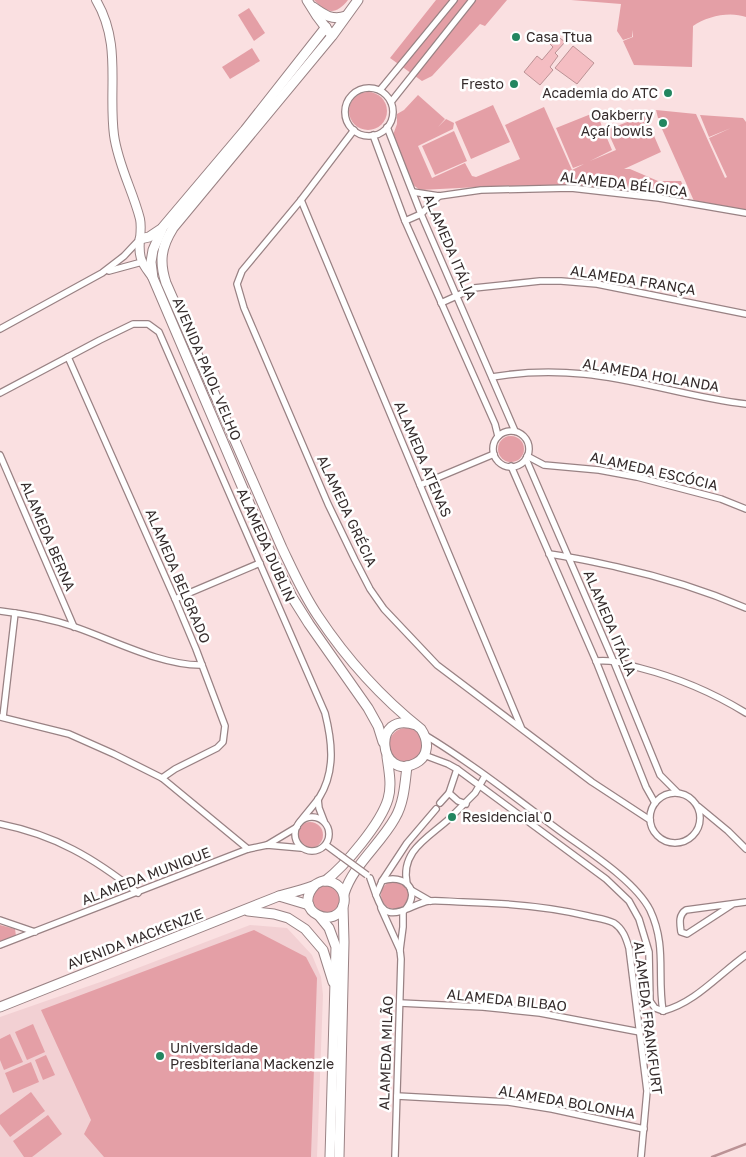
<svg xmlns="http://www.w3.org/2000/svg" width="746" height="1157" viewBox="0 0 746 1157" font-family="'Golos Text',sans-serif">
	<rect width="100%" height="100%" fill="#fae0e1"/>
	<path fill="#f2d0d3" d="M250,925L287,928L312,955L321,977L323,995L317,1157H0V1017L109,979Z"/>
	<g fill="#e49fa6">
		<path d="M314,0H348C335,16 327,13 314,0Z"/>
		<path d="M436,0H507L485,26L480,24L432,76L422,81L390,58Z"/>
		<path d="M571,0H746V17C730,11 707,16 693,26L692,67L634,65L623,41L633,37V30L632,37L623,40L617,31L621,4Z"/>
		<path d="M249,8L265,33L254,41L238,15Z"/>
		<path d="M252,48L260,61L230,79L222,67Z"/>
		<circle cx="368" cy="111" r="19"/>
		<path d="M418,95L445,119L438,127L446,119L454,123L453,129L418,146L432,178L465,163L472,176L476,177L520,159L505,125L544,107L572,170L584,164L573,168L556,128L596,112L612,150L590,161L616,150L607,130L645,115L661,152L624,169H630L658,181H681L689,200L578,185L499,186L420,190L413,185L393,135L397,124V114L404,110Z"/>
		<path d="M493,105L510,142L471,159L455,122Z"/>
		<path d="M656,110L696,114L725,178L727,177L709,138L731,128L709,137L700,115L743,118L746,122V211L694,201L662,129L668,127L664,118H658Z"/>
		<path d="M454,131L467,161L435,175L422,146Z"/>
		<circle cx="511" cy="449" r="13"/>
		<circle cx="406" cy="745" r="17"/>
		<circle cx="310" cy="835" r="13"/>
		<circle cx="395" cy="895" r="14"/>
		<circle cx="326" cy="899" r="15"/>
		<path d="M0,925L15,929L16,936L0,942Z"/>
		<path d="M254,930L306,957L317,978L311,1157H104L84,1134L91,1120L41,1010Z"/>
		<path d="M33,1024L45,1052L27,1060L15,1032Z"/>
		<path d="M10,1034L23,1062L4,1070L0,1060V1039Z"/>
		<path d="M46,1055L55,1075L43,1080L35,1060Z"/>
		<path d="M31,1062L39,1082L13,1093L5,1073Z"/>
		<path d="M31,1092L45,1111L10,1137L0,1124V1115Z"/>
		<path d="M48,1115L62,1134L32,1157H24L13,1141Z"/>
	</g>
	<g fill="#f4bdc2" stroke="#bb9295">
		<path d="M556,35L565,42L555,53L558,56L550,67L553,70L540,85L524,72L537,56L542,60L553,47L549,43Z"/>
		<path d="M573,46L594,63L577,84L555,68Z"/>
	</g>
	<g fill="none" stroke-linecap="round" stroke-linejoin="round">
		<path stroke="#bb9295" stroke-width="2.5" d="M712,1157L746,1144"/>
		<g stroke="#998284" stroke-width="8">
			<g id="minor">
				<circle cx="369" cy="112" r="24"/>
				<path d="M380,90L454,0"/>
				<path d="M391,102L472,0"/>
				<path d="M387,127L421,214L515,431"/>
				<path d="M354,130L301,200L242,271L237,284L244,308L328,504L355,560L370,589L384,609L437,665L592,782L650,820"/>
				<path d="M373,135L405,221L495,424L498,436"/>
				<path d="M413,192L439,196L481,190L571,188L659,198L746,213"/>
				<path d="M301,200L521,727"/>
				<path d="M405,221L421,214L439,196"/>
				<path d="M109,271L142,262"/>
				<path d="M441,303L474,288L540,281H561L597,284L746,314"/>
				<path d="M0,329L102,273L124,256L140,239"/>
				<path d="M68,357L175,599L196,649L225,726L223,742L217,748L175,769L162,778"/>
				<path d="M492,377C521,372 554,371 584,374C638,379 691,398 746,404"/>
				<path d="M0,393L100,340L133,324H148L159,332L325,713C332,741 336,771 319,798C313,806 306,814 299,823"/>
				<circle cx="511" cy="449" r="18"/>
				<path d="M0,455L74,627"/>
				<path d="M527,456L544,465L599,470L637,477L721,499L746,509"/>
				<path d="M526,459L613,660L660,775L677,792"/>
				<path d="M511,466L596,661L646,787L655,803"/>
				<path d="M420,485L494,454"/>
				<path d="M549,554C572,557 594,562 617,567C662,577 704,590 746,608"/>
				<path d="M175,599L260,563"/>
				<path d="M0,611C25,614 51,619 75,627C113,640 162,666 202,665"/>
				<path d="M596,661C616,660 621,663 640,668C679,678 712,692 746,713"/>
				<path d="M0,717L69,734L114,754L162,778L248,849"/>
				<path d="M3,717L15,613"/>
				<path d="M425,735C471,763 513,796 556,828C584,849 634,879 650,910C667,946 657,975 663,1011"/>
				<path d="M424,755L448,764L457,769L606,879L629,901L639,919L649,952L650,1001L655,1008L663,1011"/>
				<circle cx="675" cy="818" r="25"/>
				<path d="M449,793L458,801L466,804"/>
				<path d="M318,799L319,808L324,821"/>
				<path d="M440,803L449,793L457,769"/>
				<path d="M699,807L728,831L746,849"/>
				<path d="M454,814L475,793L485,776"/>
				<circle cx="312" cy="834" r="17"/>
				<path d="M0,824C55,835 94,858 138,893"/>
				<path d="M267,845L297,827"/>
				<path d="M326,845L341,856"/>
				<path d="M370,878L376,895"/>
				<path d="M382,881L407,843L436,809"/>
				<path d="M407,884C400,851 428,838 449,819"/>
				<path d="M411,890L430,901"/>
				<path d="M733,904L687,934L681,932C680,924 678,915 686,910L746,902"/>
				<path d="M381,908L400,950L401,959L395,1157"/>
				<path d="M405,910C422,890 404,873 382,881L376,895C379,902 381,910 389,912C401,915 416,903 429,901C440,900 452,902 463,902C505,903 547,906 588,916C596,918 606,919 614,923C623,929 626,938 629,948L647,1091L641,1157"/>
				<path d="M0,920L35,932"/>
				<path d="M0,945L248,849L267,845L301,848"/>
				<path d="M400,950L403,927V911"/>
				<path d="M400,1003L483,1007L540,1013L640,1032"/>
				<path d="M663,1011C695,1003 719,974 746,955"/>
				<path d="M397,1096L508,1102L552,1109L644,1129"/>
			</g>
		</g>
		<g stroke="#998284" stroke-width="10">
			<path id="tertiary" d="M96,0C122,44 108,88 114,135C118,165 133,191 140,219C143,233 136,248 142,261C144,267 149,272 152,277"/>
		</g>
		<g stroke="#998284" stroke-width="11">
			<g id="secondary">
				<path d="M307,0L317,16L329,32"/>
				<path d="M358,0L332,36L173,228C161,247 159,262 166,283L282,548C293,571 303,594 318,616C346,658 382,698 421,729C429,741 429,756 416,763C379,783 370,709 416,725"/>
				<path d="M313,7C324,15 333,21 346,16"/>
				<path d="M326,27L245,130L163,227L153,250L151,262L153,278L270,552L292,597L309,624L368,708L378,726L383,742"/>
				<path d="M140,239L149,237L161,229"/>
				<path d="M325,881C345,866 381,823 388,799C392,786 389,771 387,757"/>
				<path d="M344,894C353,865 380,845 395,818C404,803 405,783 407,766"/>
				<path d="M279,896L309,905"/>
				<path d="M248,911L274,914L288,918L305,929L323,950L333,982"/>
				<path d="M320,917L329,928L336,947L330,1157"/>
				<path d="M0,1007L279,896C290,893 302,890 313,886C316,884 319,882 323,881C336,880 346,890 344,903C338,932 290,912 315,885"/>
				<path d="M339,1157L344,942L343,906"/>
			</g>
		</g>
		<use href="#minor" stroke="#fff" stroke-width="5.5"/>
		<use href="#tertiary" stroke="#fff" stroke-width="8"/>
		<use href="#secondary" stroke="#fff" stroke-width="9"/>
		<g stroke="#998284" stroke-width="8" stroke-linecap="butt">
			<path id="minor-bridge" d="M341,856L367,875"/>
		</g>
		<use href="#minor-bridge" stroke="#fff" stroke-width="5.5"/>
	</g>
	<g fill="#238660" stroke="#fff" stroke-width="2">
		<circle cx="516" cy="37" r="5"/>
		<circle cx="514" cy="84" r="5"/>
		<circle cx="668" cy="93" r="5"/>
		<circle cx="663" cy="123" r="5"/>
		<circle cx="452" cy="817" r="5"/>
		<circle cx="160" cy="1056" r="5"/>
	</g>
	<g text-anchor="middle" stroke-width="5" stroke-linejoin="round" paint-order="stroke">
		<g font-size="14" fill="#352c2c" stroke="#fff" text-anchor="start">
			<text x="526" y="42">Casa Ttua</text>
			<text x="504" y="89" text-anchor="end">Fresto</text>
			<text x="658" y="98" text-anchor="end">Academia do ATC</text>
			<text x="653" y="120" text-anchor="end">Oakberry<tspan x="653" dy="16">Açaí bowls</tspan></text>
			<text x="462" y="822">Residencial 0</text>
			<text x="170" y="1053">Universidade<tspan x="170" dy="16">Presbiteriana Mackenzie</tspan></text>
		</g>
		<g font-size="14" fill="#352c2c" stroke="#fff">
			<text transform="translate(624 184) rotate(7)" y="5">ALAMEDA BÉLGICA</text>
			<text transform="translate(450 247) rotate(67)" y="5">ALAMEDA ITÁLIA</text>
			<text transform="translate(633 280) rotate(9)" y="5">ALAMEDA FRANÇA</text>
			<text transform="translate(207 369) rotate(67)" y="5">AVENIDA PAIOL VELHO</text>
			<text transform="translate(651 375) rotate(10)" y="5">ALAMEDA HOLANDA</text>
			<text transform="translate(423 459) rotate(67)" y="5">ALAMEDA ATENAS</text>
			<text transform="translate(654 471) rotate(13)" y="5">ALAMEDA ESCÓCIA</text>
			<text transform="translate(347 511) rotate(65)" y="5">ALAMEDA GRÉCIA</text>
			<text transform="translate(48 536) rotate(67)" y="5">ALAMEDA BERNA</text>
			<text transform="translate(266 545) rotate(66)" y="5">ALAMEDA DUBLIN</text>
			<text transform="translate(178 576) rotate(67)" y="5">ALAMEDA BELGRADO</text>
			<text transform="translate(610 623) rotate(67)" y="5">ALAMEDA ITÁLIA</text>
			<text transform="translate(146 876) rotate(-21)" y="5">ALAMEDA MUNIQUE</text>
			<text transform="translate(135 939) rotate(-21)" y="5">AVENIDA MACKENZIE</text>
			<text transform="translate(507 1000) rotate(6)" y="5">ALAMEDA BILBAO</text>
			<text transform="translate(648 1018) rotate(83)" y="5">ALAMEDA FRANKFURT</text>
			<text transform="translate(386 1053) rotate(-88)" y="5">ALAMEDA MILÃO</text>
			<text transform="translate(567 1102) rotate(10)" y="5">ALAMEDA BOLONHA</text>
		</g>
	</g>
</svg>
